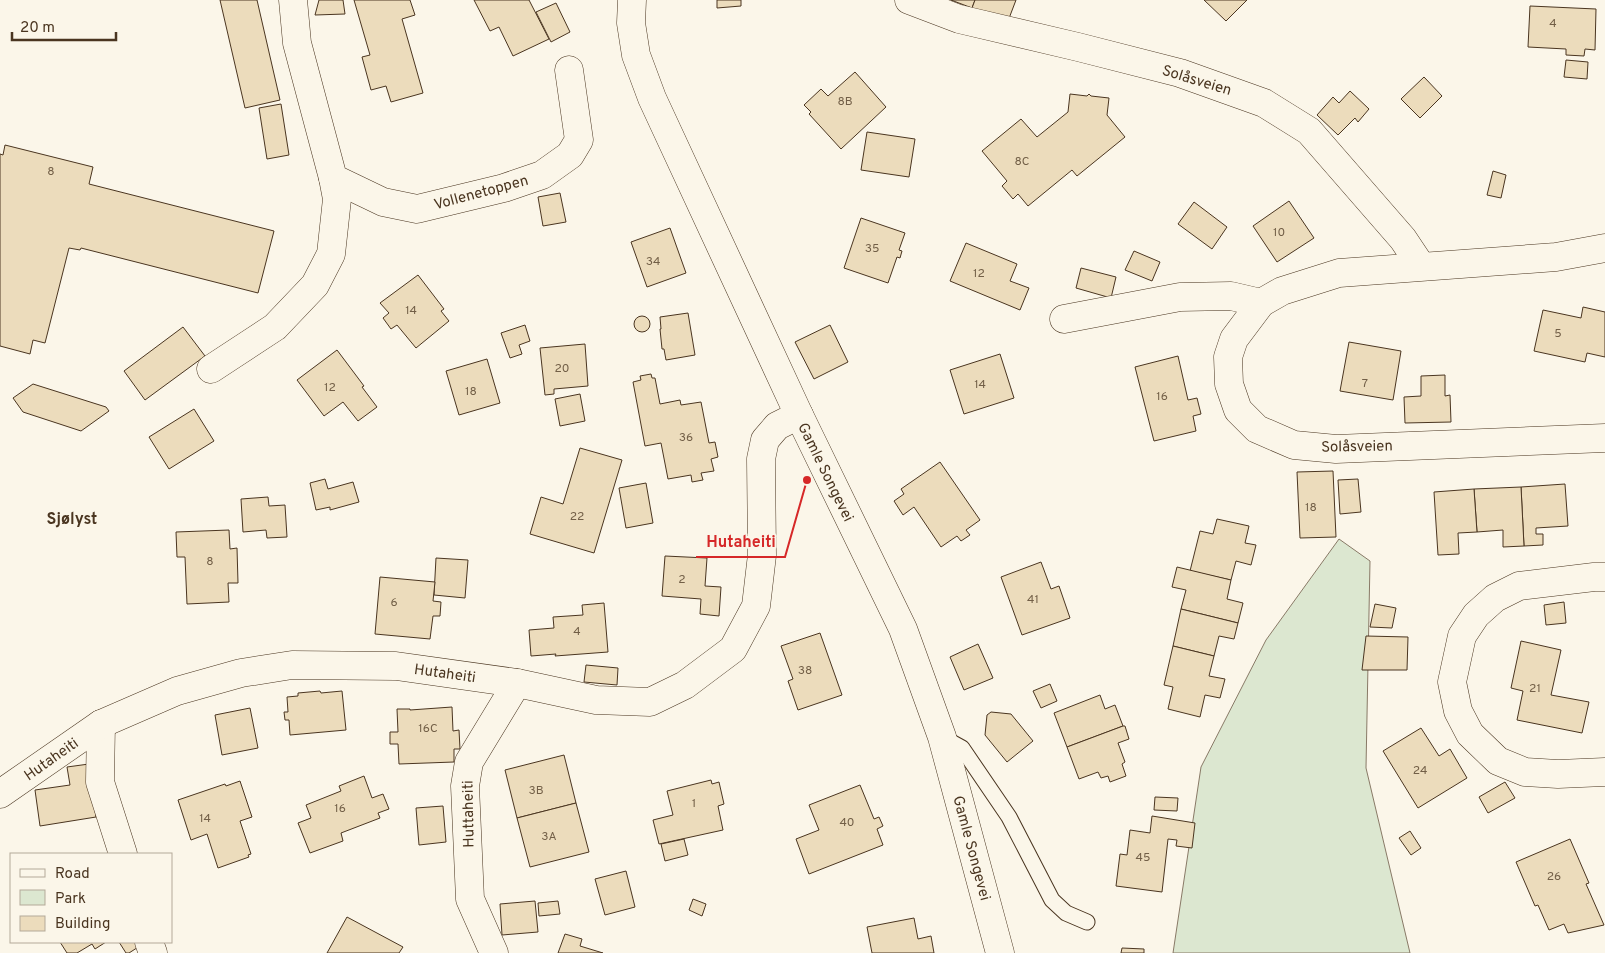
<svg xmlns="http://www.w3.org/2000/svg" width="1605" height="953" viewBox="0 0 1605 953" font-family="Overpass,sans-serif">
	<rect width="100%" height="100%" fill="#fbf6e9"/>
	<path fill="#dce7d0" stroke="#887966" d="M1339,539L1370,561L1366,768L1410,953H1173L1201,767L1266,640Z"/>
	<g fill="#ecdcbc" stroke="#4a3520">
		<path d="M220,0H257L280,100L245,108Z"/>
		<path d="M319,0H343L345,14L315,15Z"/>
		<path d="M354,0H410L415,15L402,19L423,93L391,102L386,86L371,90L362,57L370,55Z"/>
		<path d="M474,0H529L549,39L513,56L499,27L490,31Z"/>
		<path d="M717,0H741V6L717,8Z"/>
		<path d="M951,0H975L972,8Z"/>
		<path d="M975,0H1016L1008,21L972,8Z"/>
		<path d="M1204,0H1247L1226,21Z"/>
		<path d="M556,3L570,32L551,42L536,12Z"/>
		<path d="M1530,6L1596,9L1595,50L1585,49L1584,56L1566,55V49L1528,47Z"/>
		<path d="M1566,60L1588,62L1587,79L1564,77Z"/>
		<path d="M855,72L886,107L841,149L809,114L811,112L804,105L821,89L828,96Z"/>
		<path d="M1424,77L1442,96L1420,118L1401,99Z"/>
		<path d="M1350,91L1369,109L1358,122L1355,118L1338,135L1317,115L1333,97L1339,103Z"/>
		<path d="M1070,94L1087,96L1089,94L1091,96L1109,98L1107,115L1125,137L1077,176L1072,170L1028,206L1018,194L1013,199L1002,186L1007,181L982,151L1021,119L1037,137L1068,112Z"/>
		<path d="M281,104L289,155L267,159L259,108Z"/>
		<path d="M867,132L915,139L909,177L861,170Z"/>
		<path d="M5,145L93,167L89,184L274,231L258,293L81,248L80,250L69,248L45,343L33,340L30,354L0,346V154L3,155Z"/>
		<path d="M1493,171L1506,175L1501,198L1487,195Z"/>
		<path d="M560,193L566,222L543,226L538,197Z"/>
		<path d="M1289,201L1314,238L1277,262L1253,226Z"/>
		<path d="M1194,202L1227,227L1212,249L1178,224Z"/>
		<path d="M861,218L905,233L899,250L902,251L900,258L897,257L888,283L844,268Z"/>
		<path d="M670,228L686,273L647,287L631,242Z"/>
		<path d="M966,243L1017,264L1010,281L1029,288L1020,310L950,281Z"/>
		<path d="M1134,251L1160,262L1152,281L1125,270Z"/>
		<path d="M1081,268L1116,277L1111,298L1076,288Z"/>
		<path d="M418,275L444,309L441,311L449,321L416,348L397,325L391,329L383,318L389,313L380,303Z"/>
		<path d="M1583,307L1605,312V357L1587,353L1585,362L1534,351L1543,310L1581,318Z"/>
		<path d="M688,313L695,355L666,360L664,349H662L660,329H661L660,317Z"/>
		<circle cx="642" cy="324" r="8"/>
		<path d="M525,325L530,341L519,345L522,354L510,358L501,333Z"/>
		<path d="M830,325L848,362L814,379L795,342Z"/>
		<path d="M183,327L205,356L145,400L124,371Z"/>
		<path d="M1349,342L1401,351L1393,400L1340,391Z"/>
		<path d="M585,344L588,386L554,389V394L545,395L540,348Z"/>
		<path d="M337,350L364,386L362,387L377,407L358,421L343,402L324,416L297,380Z"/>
		<path d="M1000,354L1014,398L964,414L950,370Z"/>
		<path d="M1178,356L1188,400L1197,398L1201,414L1193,416L1196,431L1154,441L1135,367Z"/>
		<path d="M487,359L500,403L459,415L446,371Z"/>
		<path d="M651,374L652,378H655L660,404L680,400L681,405L701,402L709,443L715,442L718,457L711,459L714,471L701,473L703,480L692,482L691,475L668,479L661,443L645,446L633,382L641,380L640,376Z"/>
		<path d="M1445,375V396L1450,395L1451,422L1405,423L1404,397L1421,396V376Z"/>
		<path d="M33,384L106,407L109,411L81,431L23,412L13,398Z"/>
		<path d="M580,394L585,421L560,426L555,399Z"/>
		<path d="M194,409L214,441L169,469L149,437Z"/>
		<path d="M580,448L622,460L594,553L530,534L541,497L563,504Z"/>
		<path d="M940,462L980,520L966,530L970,535L961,541L957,536L941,547L914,507L903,515L894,501L904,494L901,489Z"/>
		<path d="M1333,471L1336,537L1300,538L1297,472Z"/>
		<path d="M325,479L328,489L353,482L359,502L330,510V507L316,510L310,483Z"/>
		<path d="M1358,479L1361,512L1340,514L1338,480Z"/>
		<path d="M646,483L653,523L626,528L619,488Z"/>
		<path d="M1565,484L1568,526L1536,528V534H1543V545L1524,546L1521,487Z"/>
		<path d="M1521,487L1524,546L1503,547V530L1477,532L1474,489Z"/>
		<path d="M1474,489L1477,532L1458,533L1459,554L1438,555L1434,492Z"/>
		<path d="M268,497L269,506L285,505L287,537L267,538L266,530L243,532L241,499Z"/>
		<path d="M1217,519L1249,526L1245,543L1256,545L1251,565L1236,561L1231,580L1190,571L1200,531L1213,534Z"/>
		<path d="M229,530L230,549L237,548L238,583H228L229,602L187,604L185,557H177L176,532Z"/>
		<path d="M665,556L707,558L705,586L721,587L719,616L700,614L701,599L662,596Z"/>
		<path d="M436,558L468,560L465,598L434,595Z"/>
		<path d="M1041,562L1051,589L1059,586L1070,618L1022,635L1001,577Z"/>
		<path d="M1177,567L1231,580L1227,599L1243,603L1238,623L1181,609L1186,590L1172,587Z"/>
		<path d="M380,577L435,582L433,601L441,602L440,616H433L430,639L375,634Z"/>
		<path d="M1564,602L1566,623L1546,625L1544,605Z"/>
		<path d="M604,603L608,652L555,656L556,654L531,656L529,630L554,628L553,617L583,615L582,605Z"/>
		<path d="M1375,604L1396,608L1392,628L1370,627Z"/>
		<path d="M1181,609L1238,623L1234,639L1219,636L1214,656L1173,646Z"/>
		<path d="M820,633L842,695L798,710L788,681L793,679L781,646Z"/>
		<path d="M1366,636L1408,637L1407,670H1362Z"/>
		<path d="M1521,641L1561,650L1551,695L1589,702L1582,733L1517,720L1523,691L1511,688Z"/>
		<path d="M978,644L993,678L964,690L950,657Z"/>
		<path d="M1173,646L1214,656L1209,676L1225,679L1220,698L1205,695L1200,717L1168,709L1173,687L1164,685Z"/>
		<path d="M586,665L618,668L617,685L584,682Z"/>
		<path d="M1050,684L1057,701L1041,708L1033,691Z"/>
		<path d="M320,691L321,693L342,691L346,730L290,735L289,720H285L284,712H288L287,697L298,696V693Z"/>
		<path d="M1100,695L1105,709L1115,705L1123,726L1067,747L1054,713Z"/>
		<path d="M452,707L453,731L459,730L460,749H454V762L399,764L398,744H390V732H398L397,709H410V710Z"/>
		<path d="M250,708L258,748L222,755L215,715Z"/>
		<path d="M991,712L1011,714L1033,741L1007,762L985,735L987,715Z"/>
		<path d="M1123,726H1125L1129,739L1118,743L1125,762L1122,764L1126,776L1110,782L1108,776L1101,778L1098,772L1079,779L1067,747Z"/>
		<path d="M1421,728L1439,756L1450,749L1467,778L1418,808L1383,751Z"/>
		<path d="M564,755L576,803L517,818L505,770Z"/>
		<path d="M89,764L96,817L40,826L35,790L70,785L67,767Z"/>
		<path d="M364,776L372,798L383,794L389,809L378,813L380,818L341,833L343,841L310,853L298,823L311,818L306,805L341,791L339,786Z"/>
		<path d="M711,780L712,784L719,782L724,804L718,806L723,830L659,844L653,820L673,815L667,791Z"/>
		<path d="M240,781L252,817L240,821L251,854L248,855L249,857L218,868L207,834L191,840L178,800L225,784L226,786Z"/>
		<path d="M1505,782L1515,798L1488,813L1479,797Z"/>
		<path d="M860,785L874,819L879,817L883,826L877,829L883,845L809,874L796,839L819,830L809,805Z"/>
		<path d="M1155,797L1178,798L1177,811L1154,810Z"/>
		<path d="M576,803L589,852L530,867L517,818Z"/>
		<path d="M443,806L446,842L419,845L416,808Z"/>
		<path d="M1152,816L1195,823L1192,848L1176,846L1177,840L1168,839L1162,892L1116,886L1120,854L1127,855L1130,830L1150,833Z"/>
		<path d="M1410,831L1421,848L1411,855L1399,838Z"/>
		<path d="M684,839L688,855L665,861L661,844Z"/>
		<path d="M1570,839L1589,883L1586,884L1604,925L1568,933L1564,924L1549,930L1538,905L1535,906L1516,862Z"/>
		<path d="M626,871L635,907L605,915L595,879Z"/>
		<path d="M693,899L706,904L702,916L689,910Z"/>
		<path d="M535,901L538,932L502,935L500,904Z"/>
		<path d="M558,901L560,914L539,916L538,903Z"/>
		<path d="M347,917L403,947L399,953H327Z"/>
		<path d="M914,918L918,939L931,936L934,953H872L867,927Z"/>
		<path d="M565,934L582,939L580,946L603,953H558Z"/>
		<path d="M60,942H106L95,949L92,944L77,953H67Z"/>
		<path d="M119,942H146L129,953H126Z"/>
		<path d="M1122,948L1144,949V953H1121Z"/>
	</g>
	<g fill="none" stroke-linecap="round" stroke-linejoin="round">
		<g stroke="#4a3520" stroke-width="17">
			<path id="service" d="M942,737L962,748L1009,817L1052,900L1066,913L1087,922"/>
		</g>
		<g stroke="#4a3520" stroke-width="29">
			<g id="minor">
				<path d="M293,0L297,43L333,178L383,202L417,209L504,188L542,175L570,155L579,140L569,70"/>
				<path d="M909,0L959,19L1078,47L1180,73L1264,103L1309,131L1403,239L1421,266"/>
				<path d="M1605,248L1556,257L1339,273L1282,291L1261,303L1234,339L1228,357L1229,384L1238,410L1257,429L1294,445L1336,449L1605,438"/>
				<path d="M1064,319L1180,297L1231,296L1261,303"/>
				<path d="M211,369L275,327L315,285L331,254L337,199L333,178"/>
				<path d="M1605,577H1594L1519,586L1495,598L1476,615L1462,636L1452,682L1458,711L1470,734L1498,761L1525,772L1558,774L1605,772"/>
				<path d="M101,724L100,782L123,854"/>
				<path d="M0,794L101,724L177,691L241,673L292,665L396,666L517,683L596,700L650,702L685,685L733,649L756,606L762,555L761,459L765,440L777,426L799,415"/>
				<path d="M149,942L153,953"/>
				<path d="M494,953L470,899L465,786L469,762L517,683"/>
			</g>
		</g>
		<g stroke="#4a3520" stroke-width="29">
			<path id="secondary" d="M632,0L631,23L636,55L652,98L799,415L903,629L942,737L1000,953"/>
		</g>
		<use href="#service" stroke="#fbf6e9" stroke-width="15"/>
		<use href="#minor" stroke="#fbf6e9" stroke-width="28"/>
		<use href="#secondary" stroke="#fbf6e9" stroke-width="28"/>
	</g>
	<g text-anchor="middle" stroke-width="4" stroke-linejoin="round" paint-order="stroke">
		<g font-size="12" fill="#725f47">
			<text x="1553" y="27">4</text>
			<text x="845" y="105">8B</text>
			<text x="1022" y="165">8C</text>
			<text x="51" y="175">8</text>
			<text x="1279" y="236">10</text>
			<text x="872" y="252">35</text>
			<text x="653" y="265">34</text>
			<text x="979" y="277">12</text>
			<text x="411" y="314">14</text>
			<text x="1558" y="337">5</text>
			<text x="562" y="372">20</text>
			<text x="1365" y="387">7</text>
			<text x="980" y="388">14</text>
			<text x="330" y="391">12</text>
			<text x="471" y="395">18</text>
			<text x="1162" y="400">16</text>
			<text x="686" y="441">36</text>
			<text x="1311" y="511">18</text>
			<text x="577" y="520">22</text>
			<text x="210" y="565">8</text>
			<text x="682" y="583">2</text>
			<text x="1033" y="603">41</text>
			<text x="394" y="606">6</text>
			<text x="577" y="635">4</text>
			<text x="805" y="674">38</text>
			<text x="1535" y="692">21</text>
			<text x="428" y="732">16C</text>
			<text x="1420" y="774">24</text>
			<text x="536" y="794">3B</text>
			<text x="694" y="807">1</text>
			<text x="340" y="812">16</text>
			<text x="205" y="822">14</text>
			<text x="847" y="826">40</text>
			<text x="549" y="840">3A</text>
			<text x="1143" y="861">45</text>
			<text x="1554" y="880">26</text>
		</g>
		<g font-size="15" fill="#4a3520" stroke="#fbf6e9">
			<text transform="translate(1197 80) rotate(17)" y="5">Solåsveien</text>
			<text transform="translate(481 192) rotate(-15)" y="5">Vollenetoppen</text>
			<text transform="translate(1357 446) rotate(-1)" y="5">Solåsveien</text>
			<text transform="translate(826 472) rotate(64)" y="5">Gamle Songevei</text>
			<text transform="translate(445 673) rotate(8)" y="5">Hutaheiti</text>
			<text transform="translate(51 759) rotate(-35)" y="5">Hutaheiti</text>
			<text transform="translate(468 814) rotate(-91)" y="5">Huttaheiti</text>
			<text transform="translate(972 848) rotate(75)" y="5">Gamle Songevei</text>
		</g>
		<g font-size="16" font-weight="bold" fill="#4a3520" stroke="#fbf6e9">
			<text x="72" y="524">Sjølyst</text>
		</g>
	</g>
	<path fill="none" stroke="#d62828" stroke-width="2" d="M807 480L785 557H696"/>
	<circle fill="#d62828" stroke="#fbf6e9" stroke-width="2" cx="807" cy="480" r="5"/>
	<g font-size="16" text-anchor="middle" font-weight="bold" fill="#d62828" stroke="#fbf6e9" stroke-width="4" stroke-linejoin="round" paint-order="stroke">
		<text x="741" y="547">Hutaheiti</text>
	</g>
	<rect x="10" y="853" width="162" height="90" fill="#fbf6e9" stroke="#b4a999"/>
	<rect x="20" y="869" width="25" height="8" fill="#fbf6e9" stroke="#b4a999"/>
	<text x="55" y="878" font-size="15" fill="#4a3520">Road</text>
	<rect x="20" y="890" width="25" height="15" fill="#dce7d0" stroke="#b4a999"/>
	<text x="55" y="903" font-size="15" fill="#4a3520">Park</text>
	<rect x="20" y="916" width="25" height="15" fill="#ecdcbc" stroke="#b4a999"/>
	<text x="55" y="928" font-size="15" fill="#4a3520">Building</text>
	<path d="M12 32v8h104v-8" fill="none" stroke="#4a3520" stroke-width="2.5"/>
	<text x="20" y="32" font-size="15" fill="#4a3520" stroke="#fbf6e9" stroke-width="4" paint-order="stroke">20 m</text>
</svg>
